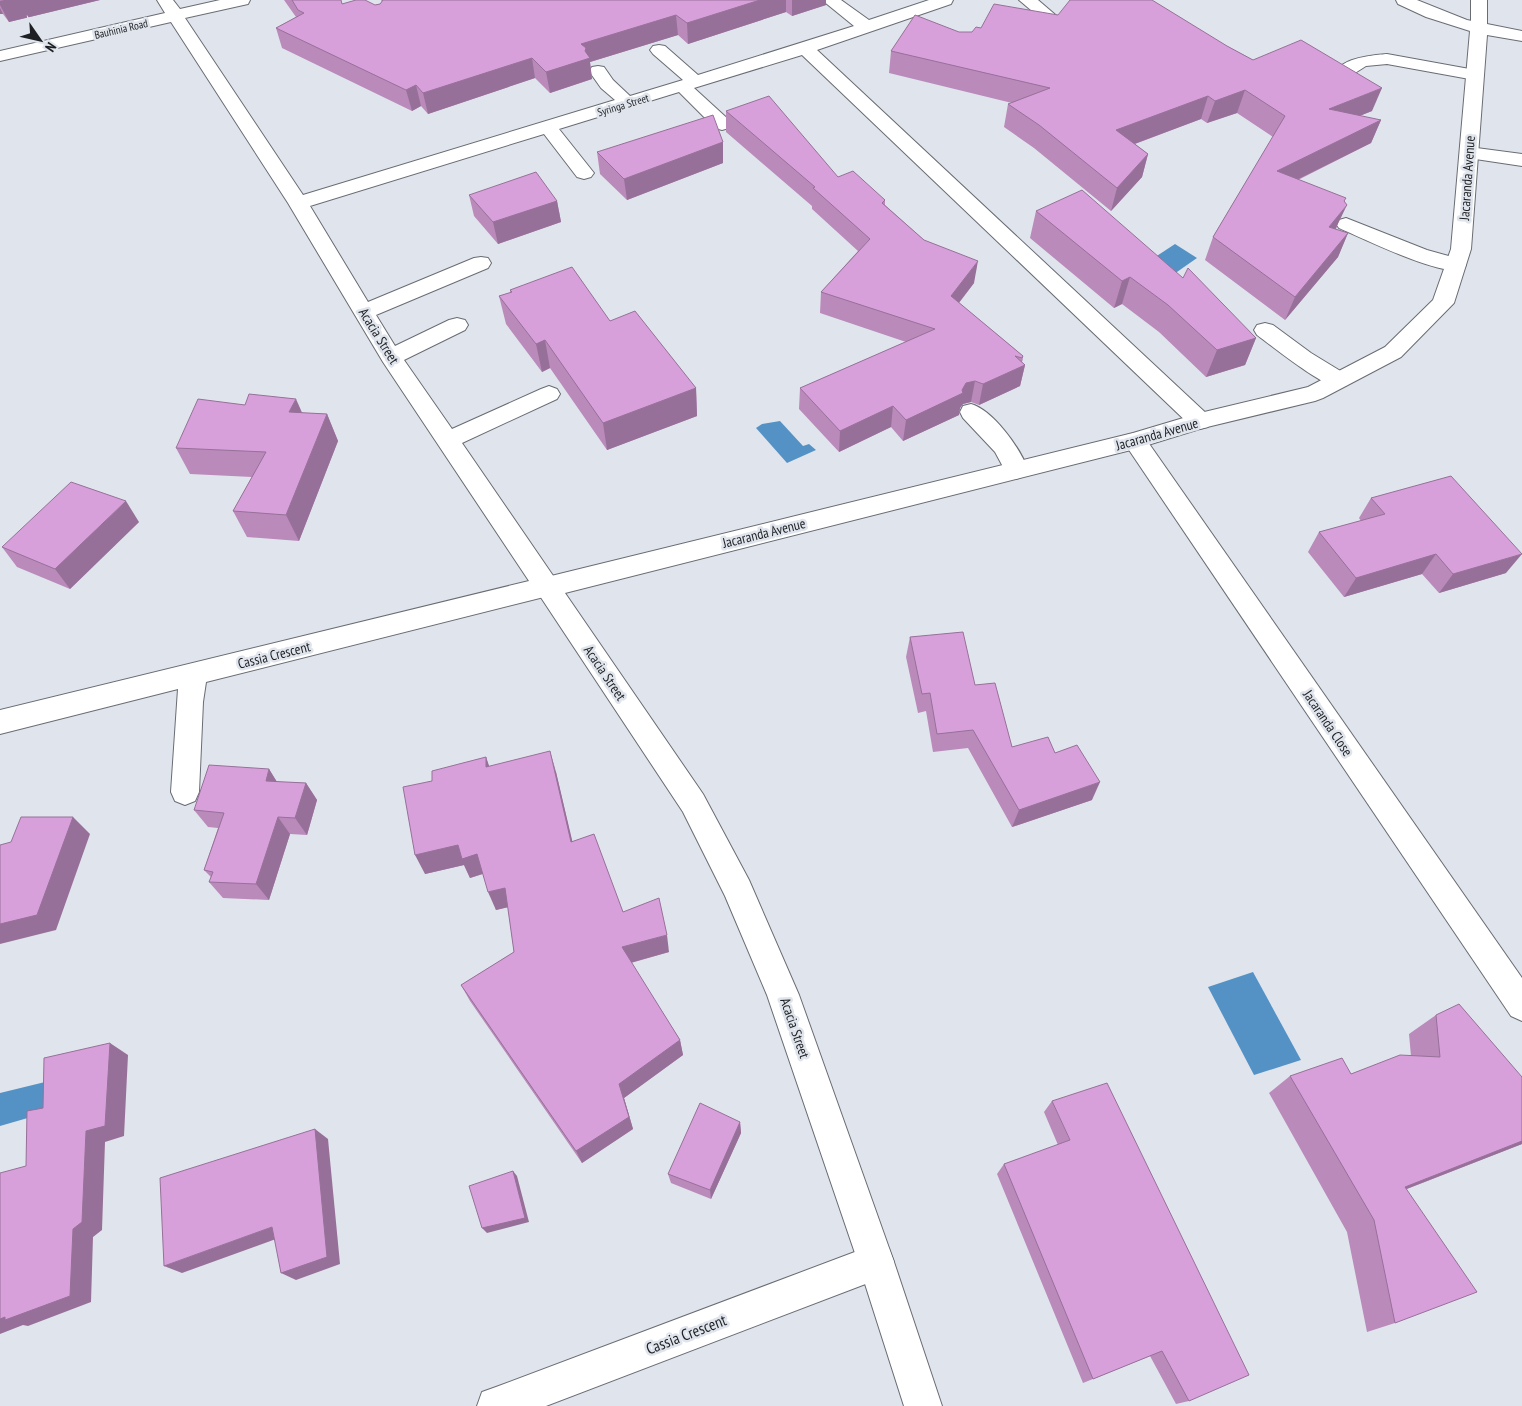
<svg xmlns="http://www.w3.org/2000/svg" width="1522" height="1406" viewBox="0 0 1522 1406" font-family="'PT Sans Narrow',sans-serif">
	<rect width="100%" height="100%" fill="#e0e5ed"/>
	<g fill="#5492c6">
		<path d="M1175,244L1197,258L1164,281L1140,267Z"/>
		<path d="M780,421L803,446L809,444L816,450L787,463L756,428L762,424Z"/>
		<path d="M1253,972L1301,1060L1254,1075L1208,987Z"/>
		<path d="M45,1082V1113L0,1126V1093Z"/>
	</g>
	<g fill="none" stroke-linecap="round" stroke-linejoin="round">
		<g stroke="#696c73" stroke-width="2">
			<g id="minor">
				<path d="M157,0H173L180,9L220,0H250L248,4L185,18L303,195L615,100L601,88L589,71L592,67L598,66L604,67L613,80L630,96L683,80L653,54L650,50L653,46L659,45L665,46L698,75L854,26L822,0H841L869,20L929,0H953L951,4L817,50L1208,415L1212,421L1208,427L1200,429L1192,427L802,55L694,88L729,120L731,124L729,128L722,130L715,128L679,92L559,129L594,173L591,177L584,179L577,177L544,134L310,206L368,302L474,258L481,257L488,258L491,263L488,268L376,315L395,346L449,320L457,318L465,320L468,325L465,330L404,360L452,429L541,389L549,386L557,389L560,394L557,399L462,443L556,580L560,587L556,594L206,682L203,702L199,792L195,801L185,805L175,801L171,792L178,689L0,734V710L529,581L383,362L288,203L171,22L0,61V51L165,13Z"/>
				<path d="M1019,0H1038L1059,18L1057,22H1045Z"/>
				<path d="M1471,0H1487V29L1485,33H1473L1471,29Z"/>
				<path d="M1387,54L1475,70L1481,71L1484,75L1481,79L1475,80L1387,64L1366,66L1355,73V82L1352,86L1346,87L1340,86C1322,59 1373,55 1387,54Z"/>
				<path d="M1469,147L1522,154V166L1462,157L1460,153L1462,149Z"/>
				<path d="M1346,218L1427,250L1463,260L1466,265L1463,270C1440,276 1364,239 1339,228L1336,224L1339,220Z"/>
				<path d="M1265,323L1273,325L1311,353L1347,375L1350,380L1347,385C1344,386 1342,387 1339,387C1324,388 1272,346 1257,335L1254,330L1257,325Z"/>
				<path d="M971,404C993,410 1021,449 1028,470L1024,476L1016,479L1008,476L995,452L963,418L960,412L963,406Z"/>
				<path d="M1135,433L1143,435L1522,978V1021L1511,1016L1127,447L1123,441L1127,435Z"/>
				<path d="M876,1244L889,1249L894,1262L889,1275L876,1280L546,1406H477L482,1392L496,1387Z"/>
			</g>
		</g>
		<g stroke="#696c73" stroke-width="2">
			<path id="tertiary" d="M1396,0H1417L1467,20L1522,31V41L1487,35L1471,249L1454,303L1401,357L1323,398L1315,401L1203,428L1135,449L565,593L703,794L749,880L799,995L894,1262L942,1406H904L858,1262L767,995L725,896L683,812L534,587L538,580L547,577L1133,433L1200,413L1308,387L1385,347L1433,300L1451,249L1470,31L1426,17L1398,4Z"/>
		</g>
		<use href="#minor" fill="#fff" fill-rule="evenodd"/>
		<use href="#tertiary" fill="#fff" fill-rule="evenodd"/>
	</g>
	<g fill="#ba8abb">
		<path d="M0,0H100L9,22L3,14H0Z"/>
		<path d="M284,0H341L342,4L375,5L380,4L382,2L381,0H826V5L792,16L786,12L688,44L678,35L590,62L592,79L550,93L535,78L428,114L421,106L412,111L282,48L276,28L296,17Z"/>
		<path d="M981,28L1227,46L1253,60L1372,111L1359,116L1381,120L1371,143L1298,180L1345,201L1336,229L1348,233L1338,257L1285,320L1205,260L1213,237L1273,137L1237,113L1207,123L1201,119L1135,144L1148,154L1142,177L1111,211L1034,148L1004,127L1008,104L1012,103L889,73L891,51L959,32H972Z"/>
		<path d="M726,111L838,177L885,200V205L924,240L974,283L959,303L1023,356L1022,362L1025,365L1020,386L979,405L971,402L963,404L960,408L959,415L903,441L891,427L839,452L799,409L800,388L906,342L820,313L821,292L858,251L812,209V206L726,132Z"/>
		<path d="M723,142V163L627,200L600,174L597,152Z"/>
		<path d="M469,195L557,201L561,222L498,244L474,216Z"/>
		<path d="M1036,211L1183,278L1256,338L1245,365L1206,377L1159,332L1122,304L1114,308L1030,238Z"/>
		<path d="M510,290L610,321L696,388L697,416L607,450L550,368L542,372L506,324L499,296L510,293Z"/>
		<path d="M302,413L327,414L338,441L299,541L247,537L233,511L252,477L190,474L176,448Z"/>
		<path d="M1371,498L1506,573L1439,593L1422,574L1344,597L1308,552L1319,532L1361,521L1359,518Z"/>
		<path d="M139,522L70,589L17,567L2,547Z"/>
		<path d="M910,637L975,685L1012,747L1092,800L1012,827L968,748L933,752L926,711L918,713L906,657Z"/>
		<path d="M486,757L489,766L556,772L572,841L623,912L669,952L631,963L680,1040L683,1055L624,1098L633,1129L582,1163L470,1001L461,985L514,952L508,907L496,910L483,874L470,878L464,865L425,874L432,781Z"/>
		<path d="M269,769L277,782L306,783L317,800L307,835L290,834L269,900L223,898L209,882L211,877L204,870L218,828L208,827L194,810Z"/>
		<path d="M1436,1015L1522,1077V1144L1407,1189L1395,1323L1367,1332L1347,1232L1269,1093L1290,1076L1351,1074L1411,1056L1409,1034Z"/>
		<path d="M1052,1101L1189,1401L1176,1404L1150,1356L1083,1383L997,1174L1004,1164L1058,1145L1044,1112Z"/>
		<path d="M740,1122L741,1133L711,1199L671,1183L668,1174Z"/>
	</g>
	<g fill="#977099">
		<path d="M4,0H100L9,22L0,5V1Z"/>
		<path d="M760,0H786V12L688,44L687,23Z"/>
		<path d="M792,0H826V5L792,16Z"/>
		<path d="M0,8L3,14H0Z"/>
		<path d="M676,15L678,35L590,62L592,79L550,93L546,72L581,44Z"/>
		<path d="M532,58L535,78L428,114L423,93Z"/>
		<path d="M416,85L421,106L412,111L406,90Z"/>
		<path d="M1382,88L1372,111L1320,132L1329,109Z"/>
		<path d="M1245,90L1237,113L1207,123L1215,101Z"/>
		<path d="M1208,96L1201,119L1110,153L1116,130Z"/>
		<path d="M1381,120L1371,143L1268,194L1277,171Z"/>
		<path d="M723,142V163L627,200L624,179Z"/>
		<path d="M1148,154L1142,177L1111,211L1117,188Z"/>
		<path d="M557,201L561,222L498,244L493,222Z"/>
		<path d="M1347,205L1336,228L1319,250L1329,227Z"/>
		<path d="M1348,233L1338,257L1285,320L1295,297Z"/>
		<path d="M978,261L974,283L947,318L951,296Z"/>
		<path d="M1130,277L1122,304L1114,308L1122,281Z"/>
		<path d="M1256,338L1245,365L1206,377L1217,350Z"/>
		<path d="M545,340L550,368L542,372L536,344Z"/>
		<path d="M1023,356L1021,367L1025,365L1020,386L979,405L983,384L1020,367Z"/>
		<path d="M975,381L971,402L963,404L960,408L959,415L903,441L906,420L962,390L966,383Z"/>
		<path d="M696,388L697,416L607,450L603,423Z"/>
		<path d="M296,399L308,426L289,412Z"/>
		<path d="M893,406L891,427L839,452L840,431Z"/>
		<path d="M327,414L338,441L299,541L286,515Z"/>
		<path d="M126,501L139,522L70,589L55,569Z"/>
		<path d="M1436,554L1422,574L1344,597L1356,578Z"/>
		<path d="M1522,554L1506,573L1439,593L1453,574Z"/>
		<path d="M550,751L556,772L577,861L571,842Z"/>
		<path d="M486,757L493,778L486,767Z"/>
		<path d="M269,769L280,787L266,781Z"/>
		<path d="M1100,782L1092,800L1012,827L1019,810Z"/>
		<path d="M306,783L317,800L307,835L295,818Z"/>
		<path d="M73,817L90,834L56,930L0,944V924Z"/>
		<path d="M278,817L290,834L269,900L256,884Z"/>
		<path d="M458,845L477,854L485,873L470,878L464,865L425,874L415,855Z"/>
		<path d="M505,888L513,906L496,910L488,892Z"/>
		<path d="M667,935L669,952L626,964L622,947Z"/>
		<path d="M680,1040L683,1055L624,1098L633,1129L582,1163L576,1151L619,1084Z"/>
		<path d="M110,1043L128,1055L124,1136L105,1142L102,1230L93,1237L91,1302L28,1326L23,1325L0,1334V1319L73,1229L86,1131Z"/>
		<path d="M740,1122L741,1133L711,1199L710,1190Z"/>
		<path d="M315,1129L328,1139L340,1264L296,1280L281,1273Z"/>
		<path d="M1522,1141V1144L1378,1200L1405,1187Z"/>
		<path d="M513,1171L517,1176L529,1222L487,1233L482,1228Z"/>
		<path d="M272,1227L287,1235L182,1273L164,1266Z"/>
	</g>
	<g fill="#d8a0da" stroke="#977099">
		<path d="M292,0H341L342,4L356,0H365L375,5L380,4L383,0H760L687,23L676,15L581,44L586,48L585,51L590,58L546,72L532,58L423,93L416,85L406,90L276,28L304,13L298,10Z"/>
		<path d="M1070,0H1152L1227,46L1253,60L1301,40L1382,88L1329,109L1381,120L1277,171L1346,198L1344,201L1347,205L1329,227L1348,233L1295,297L1213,237L1285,116L1245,90L1215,101L1208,96L1116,130L1148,154L1117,188L1039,125L1008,104L1050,88L891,51L915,15L959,32H972L976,27L981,28L994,4L1058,15Z"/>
		<path d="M769,96L838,177L853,171L885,200L882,203L924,240L978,261L951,296L1023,356L1022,358L1015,356L1025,365L983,384L975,381L966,383L962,390L963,393L906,420L893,406L840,431L800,388L935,329L821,292L870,239L813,188L815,187L726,111Z"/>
		<path d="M713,115L723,142L624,179L597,152Z"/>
		<path d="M536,172L557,201L493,222L469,195Z"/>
		<path d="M1082,190L1183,278L1188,268L1256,338L1217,350L1168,305L1130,277L1122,281L1036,211Z"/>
		<path d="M572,267L610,321L635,311L696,388L603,423L545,340L536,344L499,296L512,292L510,290Z"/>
		<path d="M249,394L296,399L289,412L327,414L286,515L233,511L266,452L176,448L198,399L245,405Z"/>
		<path d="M1451,476L1522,554L1453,574L1436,554L1356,578L1319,532L1385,514L1371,498Z"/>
		<path d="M71,482L126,501L55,569L2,547Z"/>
		<path d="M963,632L975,685L995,683L1012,747L1048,737L1055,753L1077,745L1100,782L1019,810L973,730L937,734L930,693L922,694L910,637Z"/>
		<path d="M550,751L571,842L594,834L623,912L659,898L667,935L622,947L680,1040L619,1084L629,1117L576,1151L461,985L514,952L505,888L488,892L477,854L462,859L458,845L415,855L403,787L432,781V771L486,757V767Z"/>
		<path d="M209,765L269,769L266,781L306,783L295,818L278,817L256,884L209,882L213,872L204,870L224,813L194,810Z"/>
		<path d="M21,817H73L37,915L0,924V845L11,842Z"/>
		<path d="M1459,1004L1522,1077V1141L1405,1187L1477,1292L1395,1323L1374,1220L1290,1076L1342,1058L1351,1074L1400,1055L1440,1057L1436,1015Z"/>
		<path d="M110,1043L105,1126L86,1131L82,1222L73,1229L70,1296L5,1320V1317L0,1319V1173L26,1166L27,1111L43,1108L44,1058Z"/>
		<path d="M1107,1083L1249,1375L1189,1401L1162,1351L1093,1379L1004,1164L1070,1140L1052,1101Z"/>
		<path d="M700,1103L740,1122L710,1190L668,1174Z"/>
		<path d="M315,1129L327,1257L281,1273L272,1227L164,1266L160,1178Z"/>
		<path d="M513,1171L525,1218L482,1228L469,1186Z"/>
	</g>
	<g text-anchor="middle" stroke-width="5" stroke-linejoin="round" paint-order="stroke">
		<g font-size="11" fill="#1e2023" stroke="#e0e5ed">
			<text transform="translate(121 29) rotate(-13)" y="4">Bauhinia Road</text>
			<text transform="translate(623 105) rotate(-17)" y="4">Syringa Street</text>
		</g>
		<g font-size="14" fill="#1e2023" stroke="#e0e5ed">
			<text transform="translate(1467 178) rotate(-86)" y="5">Jacaranda Avenue</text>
			<text transform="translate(379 336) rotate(58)" y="5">Acacia Street</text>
			<text transform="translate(1157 434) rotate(-16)" y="5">Jacaranda Avenue</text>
			<text transform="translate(764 533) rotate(-14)" y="5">Jacaranda Avenue</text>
			<text transform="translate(274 655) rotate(-14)" y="5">Cassia Crescent</text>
			<text transform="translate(605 673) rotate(56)" y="5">Acacia Street</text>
			<text transform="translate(1328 723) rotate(56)" y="5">Jacaranda Close</text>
			<text transform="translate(795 1028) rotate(71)" y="5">Acacia Street</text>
		</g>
		<g font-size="16" fill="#1e2023" stroke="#e0e5ed">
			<text transform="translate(686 1334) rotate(-21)" y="6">Cassia Crescent</text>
		</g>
	</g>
	<g transform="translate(40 40) rotate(124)" stroke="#e0e5ed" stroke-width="4" paint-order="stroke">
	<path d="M0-4L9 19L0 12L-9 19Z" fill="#1e2023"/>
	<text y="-8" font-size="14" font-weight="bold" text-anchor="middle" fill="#1e2023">N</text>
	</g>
</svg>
